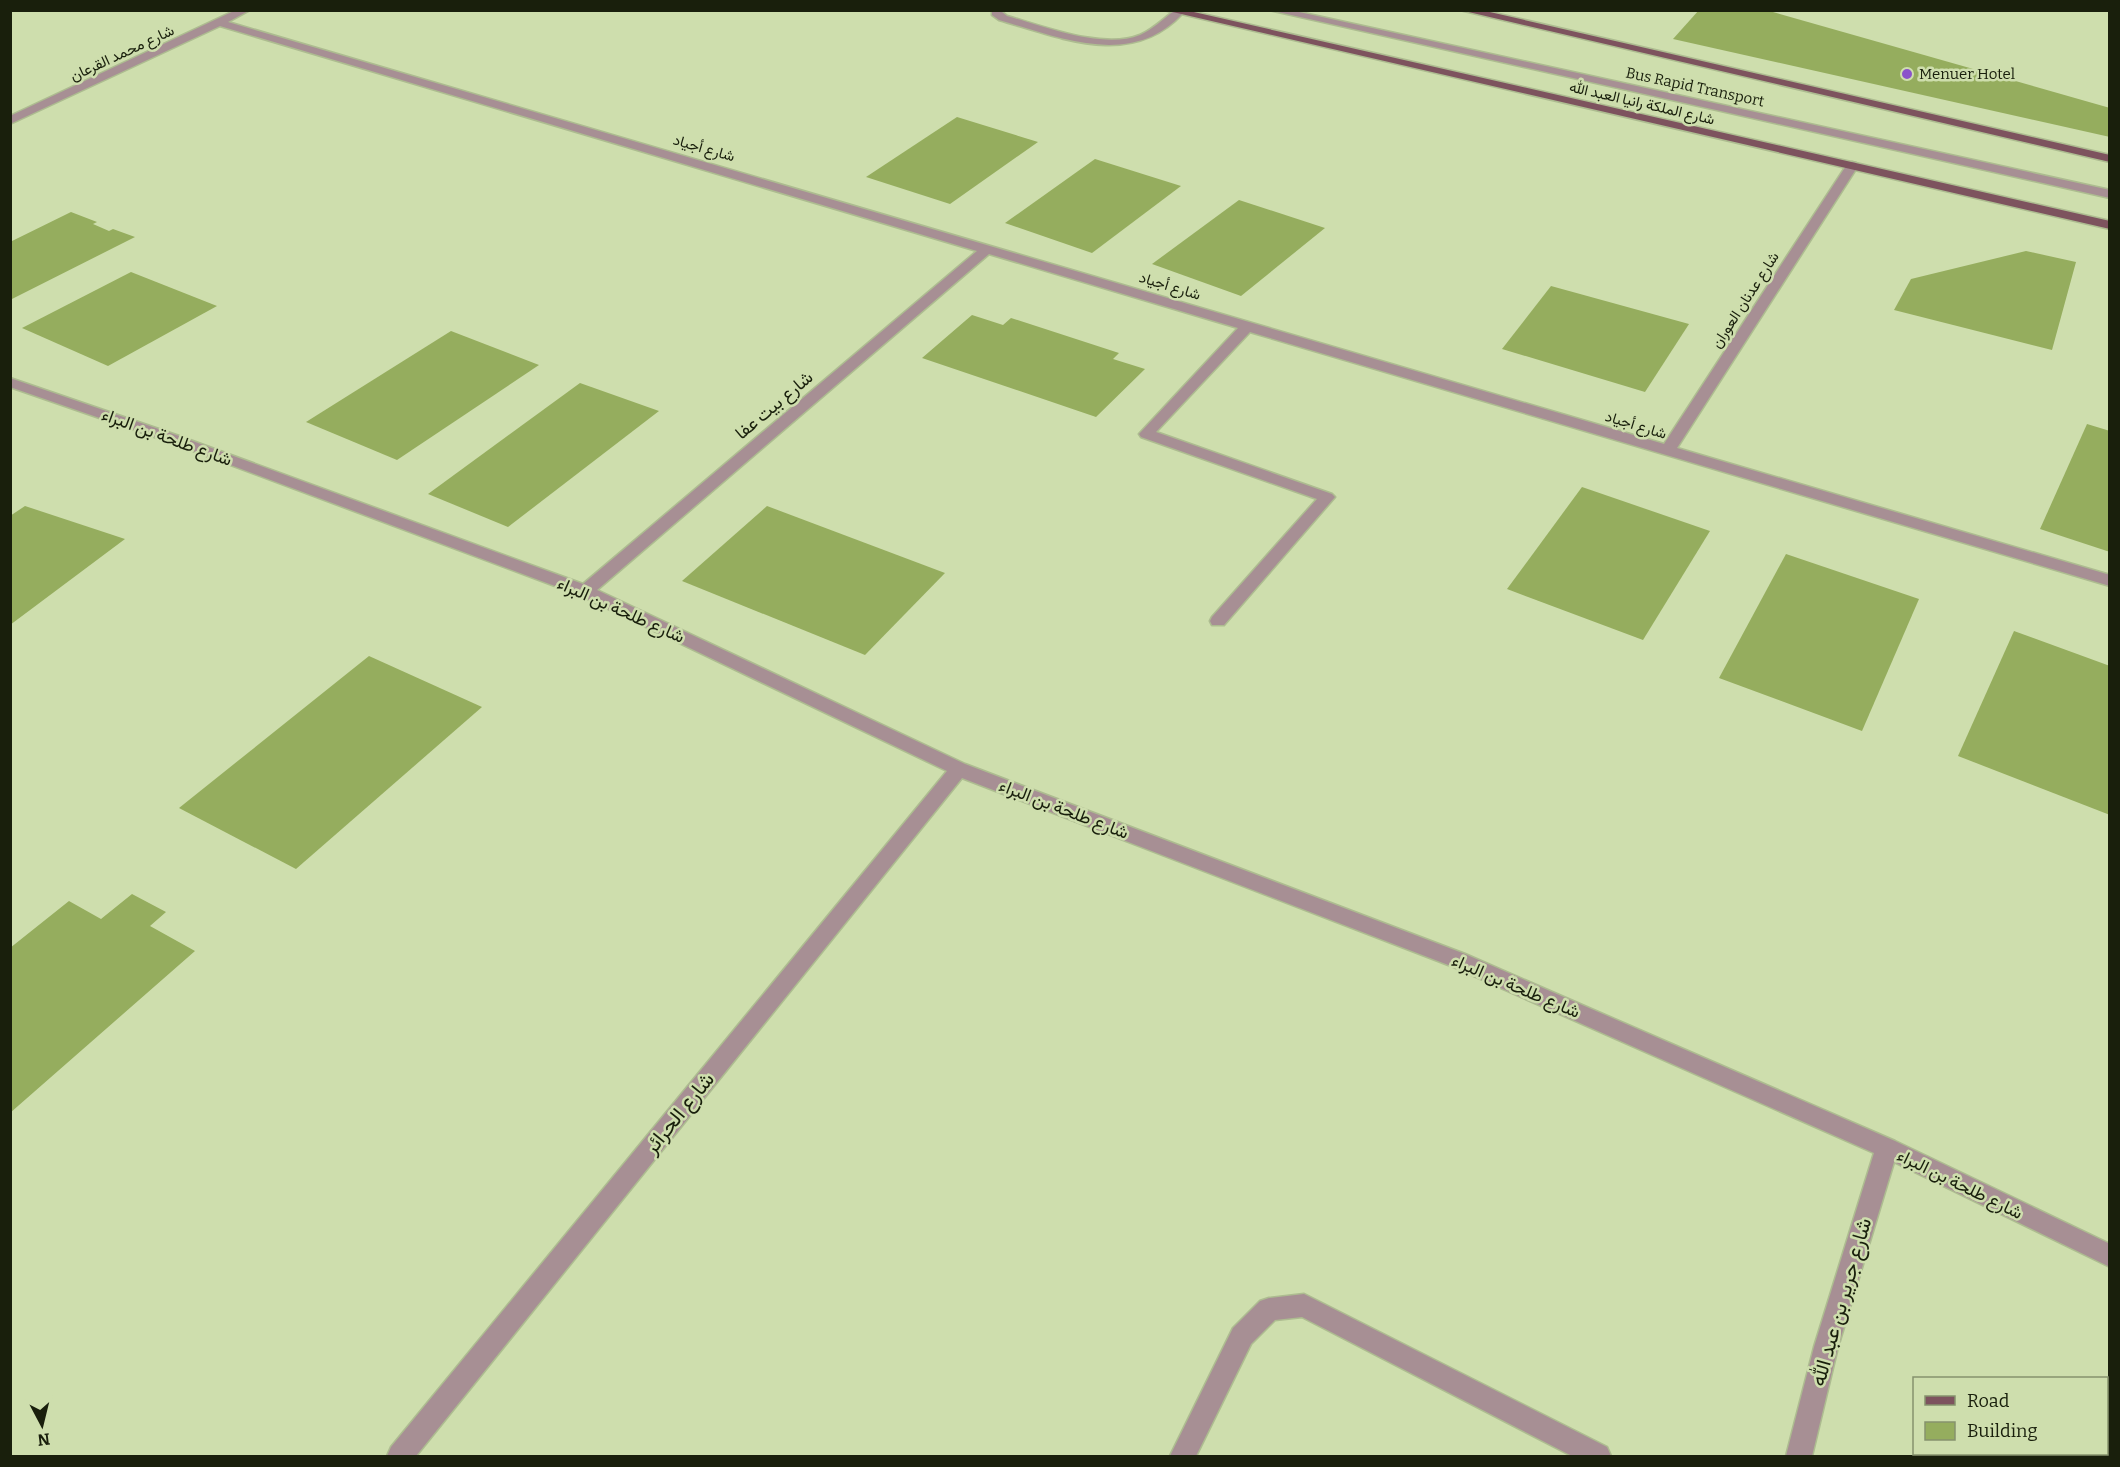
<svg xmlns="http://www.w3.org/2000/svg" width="2120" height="1467" viewBox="0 0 2120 1467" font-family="Bitter,Vazirmatn,serif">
	<rect width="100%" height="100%" fill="#cedead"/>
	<g fill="#95ad5e">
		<path d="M1699,10H1766L2110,108V137L1673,39Z"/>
		<path d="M957,117L1038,142L950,204L866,177Z"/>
		<path d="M1095,159L1181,186L1092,253L1005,223Z"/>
		<path d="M1239,200L1325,228L1241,296L1152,264Z"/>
		<path d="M71,212L97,222L93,224L109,231L113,229L135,237L10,300V242Z"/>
		<path d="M2026,251L2076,262L2052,350L1894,310L1911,279Z"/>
		<path d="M131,272L217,306L108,366L22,328Z"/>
		<path d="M1551,286L1689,324L1645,392L1502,349Z"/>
		<path d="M972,315L1003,325L1011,318L1119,353L1113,359L1145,369L1096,417L922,358Z"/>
		<path d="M451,331L539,365L397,460L306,422Z"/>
		<path d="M580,383L659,411L508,527L428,494Z"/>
		<path d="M2087,424L2110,431V552L2040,529Z"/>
		<path d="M1582,487L1710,531L1643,640L1507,589Z"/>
		<path d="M25,506L125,539L10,625V516Z"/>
		<path d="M767,506L945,573L865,655L682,581Z"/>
		<path d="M1786,554L1919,599L1862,731L1719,678Z"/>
		<path d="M2014,631L2110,666V815L1958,756Z"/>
		<path d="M369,656L482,707L296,869L179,808Z"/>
		<path d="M132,894L166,912L150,926L195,951L10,1113V948L69,901L101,919Z"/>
	</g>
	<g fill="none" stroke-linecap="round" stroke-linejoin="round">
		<g stroke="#adbc90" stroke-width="3">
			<g id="minor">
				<path d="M236,10H250L228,22L1664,444L1846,166L1852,162L1856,163L1858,166L1677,448L2110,575V586L1250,332L1156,432L1332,494L1335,497L1224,625H1212L1210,621L1212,617L1317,499L1141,437L1139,434L1238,328L989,254L597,590L965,764L1465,954L1895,1141L2110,1244V1267L1894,1162L1838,1347L1812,1456H1786L1814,1347L1874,1153L1451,966L962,778L416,1456H387L391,1447L947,771L579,595L169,442L10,387V378L179,436L583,584L977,251L220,26L10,124V116Z"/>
				<path d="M992,10H1003L1002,12L1007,16C1043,26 1103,50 1140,35C1152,30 1163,19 1174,11L1183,13C1132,69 1061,38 999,20L992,15Z"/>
				<path d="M1269,10H1290L2110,190V198Z"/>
				<path d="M1304,1294L1607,1447L1611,1456H1572L1302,1317L1275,1320L1251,1344L1196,1456H1170L1233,1328L1260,1301L1269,1298Z"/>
			</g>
		</g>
		<g stroke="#adbc90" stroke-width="3">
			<g id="major">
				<path d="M1164,10H1185L2110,221V229Z"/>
				<path d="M1460,10H1481L2110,155V162Z"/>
			</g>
		</g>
		<use href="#minor" fill="#a78f94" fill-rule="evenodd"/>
		<use href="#major" fill="#7d535e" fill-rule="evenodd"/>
	</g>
	<circle fill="#8b53ca" stroke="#cedead" stroke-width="2" cx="1907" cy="74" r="6"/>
	<g text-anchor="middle" stroke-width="5" stroke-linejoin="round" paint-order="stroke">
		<g font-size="15" fill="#191f0c" stroke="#cedead">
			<text transform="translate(122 53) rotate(-25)" y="5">شارع محمد القرعان</text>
			<text transform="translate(1695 87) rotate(12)" y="5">Bus Rapid Transport</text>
			<text transform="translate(1642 103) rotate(13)" y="5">شارع الملكة رانيا العبد الله</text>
			<text transform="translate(704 148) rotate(16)" y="5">شارع أجياد</text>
			<text transform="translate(1170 286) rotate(17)" y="5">شارع أجياد</text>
			<text transform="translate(1745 300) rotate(-57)" y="5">شارع عدنان العوران</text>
			<text transform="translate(1636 425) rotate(17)" y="5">شارع أجياد</text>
		</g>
		<g font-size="15" fill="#191f0c" stroke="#cedead" text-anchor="start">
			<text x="1919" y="79">Menuer Hotel</text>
		</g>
		<g font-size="18" fill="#191f0c" stroke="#cedead">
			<text transform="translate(774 405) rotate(-40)" y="6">شارع بيت عفا</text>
			<text transform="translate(167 437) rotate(20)" y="6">شارع طلحة بن البراء</text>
			<text transform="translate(621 610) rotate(24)" y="6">شارع طلحة بن البراء</text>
			<text transform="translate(1064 809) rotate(21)" y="6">شارع طلحة بن البراء</text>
			<text transform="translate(1516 986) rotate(23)" y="6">شارع طلحة بن البراء</text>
			<text transform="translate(1960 1184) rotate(26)" y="6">شارع طلحة بن البراء</text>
		</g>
		<g font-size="21" fill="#191f0c" stroke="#cedead">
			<text transform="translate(679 1113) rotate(-51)" y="7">شارع الحرائر</text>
			<text transform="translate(1841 1302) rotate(-74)" y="7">شارع جرير بن عبد الله</text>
		</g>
	</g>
	<rect width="2120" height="1467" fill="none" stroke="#191f0c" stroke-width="24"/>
	<rect x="1913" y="1377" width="195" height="78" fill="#cedead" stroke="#86926d" stroke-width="1.5"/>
	<rect x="1925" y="1396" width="30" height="9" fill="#7d535e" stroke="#86926d" stroke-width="1.5"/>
	<text x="1967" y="1407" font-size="18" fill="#191f0c">Road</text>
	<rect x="1925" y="1422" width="30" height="18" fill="#95ad5e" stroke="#86926d" stroke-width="1.5"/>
	<text x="1967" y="1437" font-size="18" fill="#191f0c">Building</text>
	<g transform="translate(42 1425) rotate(173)" stroke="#cedead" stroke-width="4.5" paint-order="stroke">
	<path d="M0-4.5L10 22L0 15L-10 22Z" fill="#191f0c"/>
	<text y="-9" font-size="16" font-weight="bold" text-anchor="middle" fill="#191f0c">N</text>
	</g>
</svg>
